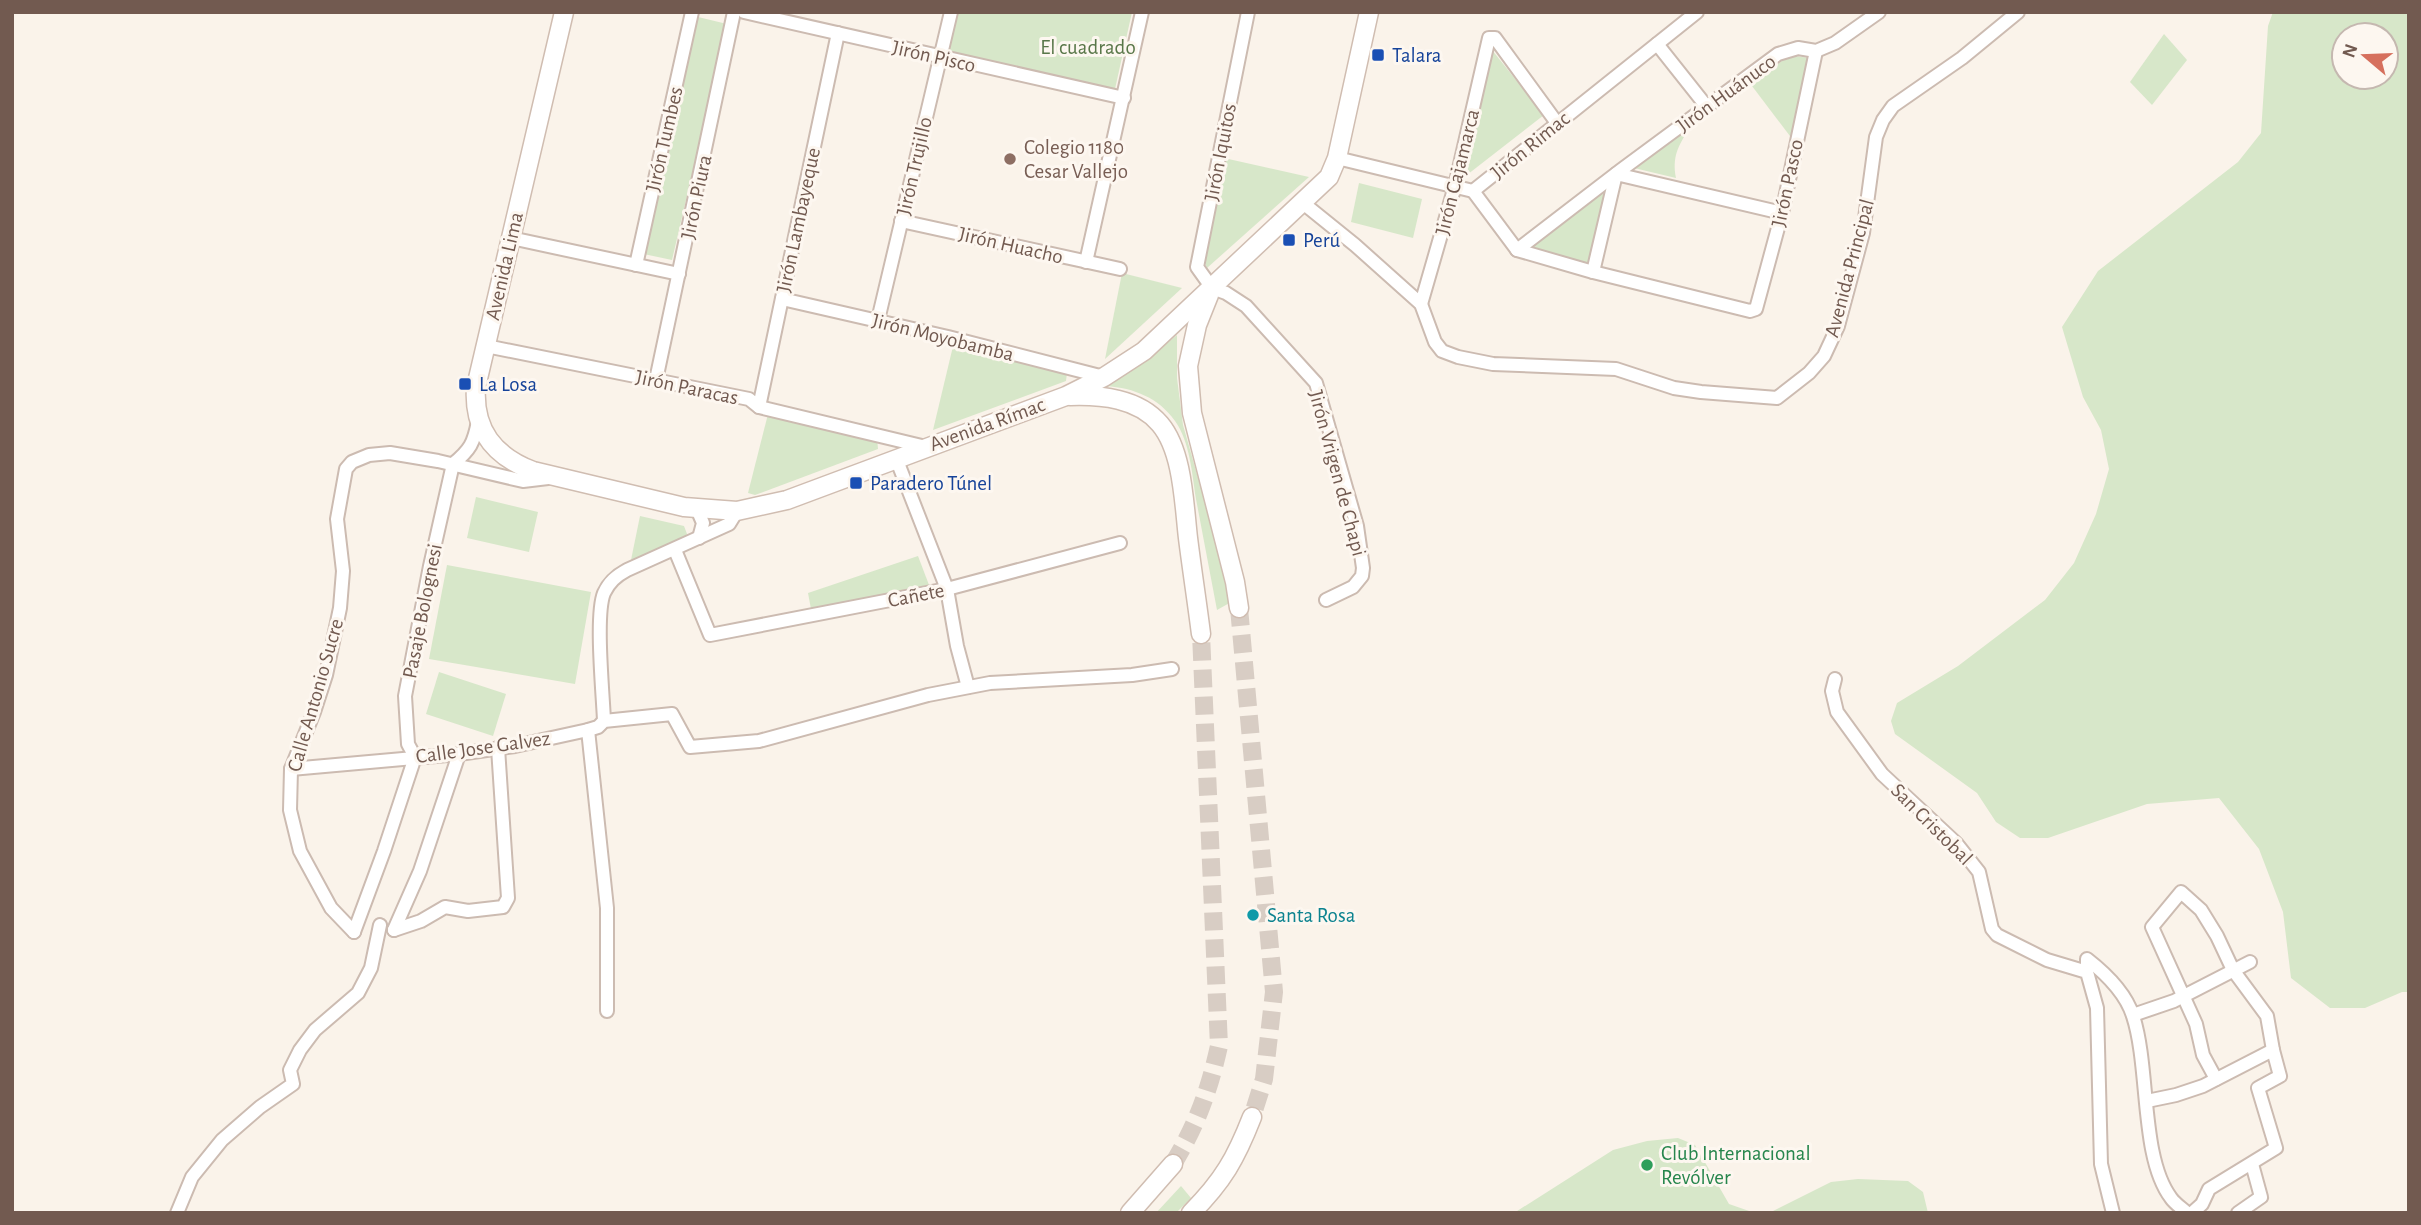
<svg xmlns="http://www.w3.org/2000/svg" width="2421" height="1225" viewBox="0 0 2421 1225" font-family="'Alegreya Sans',sans-serif">
	<rect width="100%" height="100%" fill="#faf3ea"/>
	<g fill="#d7e7c9" fill-rule="evenodd">
		<path d="M954,12H1132L1115,89L945,50Z"/>
		<path d="M2273,12H2409V992H2402L2365,1008H2330L2291,978L2283,912L2259,849L2219,798L2147,804L2048,838H2020L1996,822L1977,793L1895,734L1891,721L1897,703L1958,666L2045,600L2074,563L2096,514L2109,469L2101,430L2083,397L2062,327L2098,271L2238,162L2261,133L2268,26ZM2344,35H2386V77H2344Z"/>
		<path d="M694,16L727,24L672,260L639,253Z"/>
		<path d="M2164,34L2187,60L2152,105L2130,82Z"/>
		<path d="M1492,50L1544,115L1463,178Z"/>
		<path d="M1795,56L1809,58L1793,140L1752,86L1784,59Z"/>
		<path d="M1689,129C1678,146 1672,157 1676,178L1634,168Z"/>
		<path d="M1224,158L1309,177L1207,268L1202,256Z"/>
		<path d="M1359,183L1422,199L1413,238L1351,222Z"/>
		<path d="M1607,185L1589,264L1524,249Z"/>
		<path d="M1122,273L1182,288L1105,359Z"/>
		<path d="M1177,335V378L1183,425L1233,601L1217,610C1210,573 1203,536 1196,499C1192,474 1190,442 1175,421C1159,398 1134,388 1106,386L1138,367Z"/>
		<path d="M954,342L1067,373L1066,381L933,430Z"/>
		<path d="M768,414L877,438L878,449L755,495L748,493Z"/>
		<path d="M476,497L538,512L529,552L467,538Z"/>
		<path d="M640,516L684,526L687,534L685,538L631,560Z"/>
		<path d="M918,556L929,585L811,609L808,593Z"/>
		<path d="M447,565L591,592L575,684L429,659Z"/>
		<path d="M439,672L506,694L493,736L426,714Z"/>
		<path d="M1678,1138L1695,1145L1729,1204L1752,1212L1773,1211L1831,1182L1858,1179L1908,1181L1923,1192L1928,1213H1514L1613,1150L1647,1141Z"/>
		<path d="M1181,1186L1191,1198L1176,1213H1156Z"/>
	</g>
	<g fill="none" stroke-linecap="round" stroke-linejoin="round">
		<g stroke="#d8cdc4" stroke-width="18" stroke-dasharray="18 9" stroke-linecap="butt">
			<path d="M1239,608L1274,992L1264,1079L1252,1117"/>
			<path d="M1173,1164C1197,1124 1209,1091 1219,1046L1201,634"/>
		</g>
		<g stroke="#ccbbb1" stroke-width="16">
			<g id="minor">
				<path d="M744,12L1124,98"/>
				<path d="M1248,12L1197,267L1212,288L1226,293L1246,306L1316,383L1357,526L1363,568L1362,576L1353,587L1326,600"/>
				<path d="M1657,44L1707,107"/>
				<path d="M1337,158L1473,191L1697,12"/>
				<path d="M1473,191L1517,250L1593,272L1750,311L1756,309L1782,213L1816,51"/>
				<path d="M1303,203L1355,245L1421,304L1435,342L1442,351L1458,357L1493,364L1616,369L1674,388L1701,392L1777,398L1809,373L1824,356L1838,326L1863,233L1876,137L1883,120L1893,106L1962,58L2018,12"/>
				<path d="M901,221L1120,269"/>
				<path d="M511,238L679,274"/>
				<path d="M1517,250L1621,170L1778,54L1798,48L1816,51L1835,43L1879,12"/>
				<path d="M1086,262L1142,12"/>
				<path d="M636,265L692,12"/>
				<path d="M1593,272L1616,174L1782,213"/>
				<path d="M782,299L948,337L1104,377"/>
				<path d="M1421,304L1455,186L1489,38H1495L1557,123"/>
				<path d="M878,320L951,12"/>
				<path d="M486,346L749,399L759,407L926,447"/>
				<path d="M656,380L734,12"/>
				<path d="M759,407L838,33"/>
				<path d="M896,458L947,589L957,646L968,687"/>
				<path d="M453,464C470,450 474,443 478,421"/>
				<path d="M697,509L703,523L699,538"/>
				<path d="M675,550L710,635L947,589L1120,543"/>
				<path d="M1835,679L1832,691L1837,712L1882,774L1956,843L1979,872L1992,929L1997,935L2047,960L2087,972L2097,1008L2101,1164L2113,1213"/>
				<path d="M604,721C603,694 595,615 604,593C609,582 616,576 627,570L729,524L737,511"/>
				<path d="M588,730L607,908V1011"/>
				<path d="M291,769L459,754L515,746L588,730L598,727L604,721L672,714L690,747L759,741L928,695L990,683L1132,675L1172,669"/>
				<path d="M394,930L421,921L445,907L468,911L503,907L508,898L498,748"/>
				<path d="M394,930L420,871L459,754"/>
				<path d="M354,932L331,908L300,851L290,810L291,769L314,712L326,675L340,608L343,571L337,519L346,469L352,462L369,455L390,453L438,461L523,481L548,478"/>
				<path d="M354,932L384,851L415,757L408,744L405,696L430,566L453,464"/>
				<path d="M2087,972V959C2105,973 2126,994 2133,1016C2150,1068 2140,1157 2171,1198C2175,1204 2182,1208 2187,1213"/>
				<path d="M2133,1015L2174,1001L2250,962"/>
				<path d="M2147,1101L2176,1095L2203,1086L2273,1050"/>
				<path d="M177,1213L192,1177L222,1140L260,1107L293,1084L290,1070L300,1050L315,1030L358,993L371,968L380,925"/>
				<path d="M2192,1213L2202,1204L2209,1189L2276,1148L2258,1088L2280,1076L2273,1050L2267,1016L2233,970L2217,936L2201,910L2181,892L2152,927L2196,1024L2203,1055L2216,1079"/>
				<path d="M2238,1213L2261,1197L2252,1164"/>
			</g>
		</g>
		<g stroke="#d0bdb1" stroke-width="21">
			<g id="secondary">
				<path d="M564,12L476,387C473,430 494,456 533,471L684,507L737,511L787,500L1066,396L1104,377L1144,351L1329,177L1337,158L1369,12"/>
				<path d="M1209,295L1197,325L1188,366L1192,413L1235,582L1239,608"/>
				<path d="M1070,396C1101,395 1138,398 1160,424C1183,451 1184,504 1188,538C1192,570 1197,602 1201,634"/>
				<path d="M1130,1213L1173,1164"/>
				<path d="M1191,1213C1223,1181 1236,1158 1252,1117"/>
			</g>
		</g>
		<use href="#minor" stroke="#fff" stroke-width="12"/>
		<use href="#secondary" stroke="#fff" stroke-width="18"/>
	</g>
	<g fill="#1a4fb4" stroke="#fdf7f0" stroke-width="2.5">
		<rect x="1371" y="48" width="14" height="14" rx="3.5"/>
		<rect x="1282" y="233" width="14" height="14" rx="3.5"/>
		<rect x="458" y="377" width="14" height="14" rx="3.5"/>
		<rect x="849" y="476" width="14" height="14" rx="3.5"/>
	</g>
	<circle fill="#8d6e63" stroke="#fdf7f0" stroke-width="2.5" cx="1010" cy="159" r="7"/>
	<circle fill="#0f9aa8" stroke="#fdf7f0" stroke-width="2.5" cx="1253" cy="915" r="7"/>
	<circle fill="#2e9e5b" stroke="#fdf7f0" stroke-width="2.5" cx="1647" cy="1165" r="7"/>
	<g text-anchor="middle" stroke-width="6" stroke-linejoin="round" paint-order="stroke">
		<g font-size="21" fill="#597749" stroke="#fdf7f0">
			<text x="1088" y="54">El cuadrado</text>
		</g>
		<g font-size="21" fill="#164399" stroke="#fdf7f0" text-anchor="start">
			<text x="1392" y="62">Talara</text>
			<text x="1303" y="247">Perú</text>
			<text x="479" y="391">La Losa</text>
			<text x="870" y="490">Paradero Túnel</text>
		</g>
		<g font-size="21" fill="#725a50" stroke="#fdf7f0">
			<text transform="translate(934 56) rotate(13)" y="7">Jirón Pisco</text>
			<text transform="translate(1726 93) rotate(-36)" y="7">Jirón Huánuco</text>
			<text transform="translate(664 139) rotate(-77)" y="7">Jirón Tumbes</text>
			<text transform="translate(1530 145) rotate(-39)" y="7">Jirón Rimac</text>
			<text transform="translate(1220 152) rotate(-79)" y="7">Jirón Iquitos</text>
			<text transform="translate(914 166) rotate(-77)" y="7">Jirón Trujillo</text>
			<text transform="translate(1457 172) rotate(-76)" y="7">Jirón Cajamarca</text>
			<text transform="translate(1787 183) rotate(-78)" y="7">Jirón Pasco</text>
			<text transform="translate(696 197) rotate(-78)" y="7">Jirón Piura</text>
			<text transform="translate(798 220) rotate(-78)" y="7">Jirón Lambayeque</text>
			<text transform="translate(1011 245) rotate(13)" y="7">Jirón Huacho</text>
			<text transform="translate(504 266) rotate(-77)" y="7">Avenida Lima</text>
			<text transform="translate(1849 268) rotate(-75)" y="7">Avenida Principal</text>
			<text transform="translate(943 337) rotate(14)" y="7">Jirón Moyobamba</text>
			<text transform="translate(687 387) rotate(12)" y="7">Jirón Paracas</text>
			<text transform="translate(987 424) rotate(-20)" y="7">Avenida Rímac</text>
			<text transform="translate(1338 473) rotate(75)" y="7">Jirón Vrigen de Chapi</text>
			<text transform="translate(916 595) rotate(-11)" y="7">Cañete</text>
			<text transform="translate(422 611) rotate(-79)" y="7">Pasaje Bolognesi</text>
			<text transform="translate(315 695) rotate(-74)" y="7">Calle Antonio Sucre</text>
			<text transform="translate(483 747) rotate(-8)" y="7">Calle Jose Galvez</text>
			<text transform="translate(1932 824) rotate(45)" y="7">San Cristobal</text>
		</g>
		<g font-size="21" fill="#785e54" stroke="#fdf7f0" text-anchor="start">
			<text x="1024" y="154">Colegio 1180<tspan x="1024" dy="24">Cesar Vallejo</tspan></text>
		</g>
		<g font-size="21" fill="#0d838f" stroke="#fdf7f0" text-anchor="start">
			<text x="1267" y="922">Santa Rosa</text>
		</g>
		<g font-size="21" fill="#27864d" stroke="#fdf7f0" text-anchor="start">
			<text x="1661" y="1160">Club Internacional<tspan x="1661" dy="24">Revólver</tspan></text>
		</g>
	</g>
	<rect width="2421" height="1225" fill="none" stroke="#725a50" stroke-width="28"/>
	<g transform="translate(2365 56) rotate(289)"><circle r="33" fill="#fdf7f0" stroke="#c5b8b0" stroke-width="2"/>
	<path d="M0-5L12 26L0 18L-12 26Z" fill="#d6705d"/>
	<text y="-10" font-size="19" font-weight="bold" text-anchor="middle" fill="#725a50">N</text>
	</g>
</svg>
